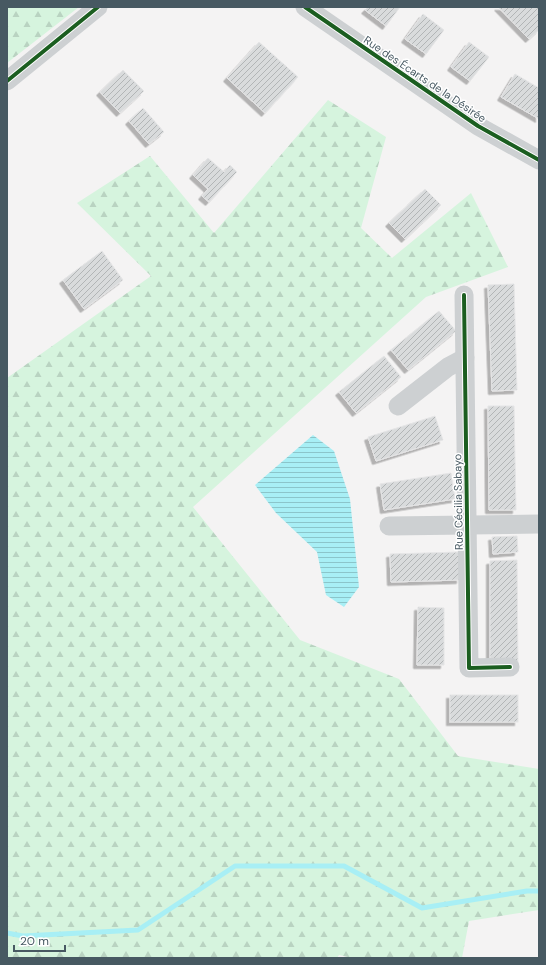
<svg xmlns="http://www.w3.org/2000/svg" width="546" height="965" viewBox="0 0 546 965" font-family="'DM Sans',sans-serif">
	<defs>
		<pattern id="forest-firs" width="22" height="20" patternUnits="userSpaceOnUse"><rect width="22" height="20" fill="#d6f4de"/><path d="M5 1l3.5 6h-7zM16 11l3.5 6h-7z" fill="#b9d3c1"/></pattern>
		<pattern id="water-rules" width="6" height="5" patternUnits="userSpaceOnUse"><rect width="6" height="5" fill="#a8eff5"/><path d="M0 2.5h6" fill="none" stroke="#8bc5ca"/></pattern>
		<pattern id="building-hatch" width="6" height="6" patternUnits="userSpaceOnUse"><rect width="6" height="6" fill="#d9dbdc"/><path d="M-1 1l2-2M0 6l6-6M5 7l2-2" fill="none" stroke="#b2b5b6"/></pattern>
		<filter id="shadow"><feDropShadow dx="-3.5" dy="3.5" stdDeviation="0" flood-color="#0004"/></filter>
	</defs>
	<rect width="100%" height="100%" fill="#f4f3f3"/>
	<g fill="url(#forest-firs)">
		<path d="M7,7H79L7,63Z"/>
		<path d="M328,100L386,137L361,228L392,258L471,193L508,267L426,297L193,507L300,640L399,679L458,756L539,769V910L469,921L462,958H352L339,955L337,958H7V378L151,276L77,203L150,156L214,233Z"/>
	</g>
	<path fill="url(#water-rules)" d="M313,435L334,451L350,499L359,587L344,607L326,595L317,552L276,513L255,485Z"/>
	<g fill="none" stroke-linecap="round" stroke-linejoin="round">
		<path stroke="#a8eff5" stroke-width="5" d="M7,933L23,936L138,930L235,866H344L422,908L527,891H539"/>
	</g>
	<g fill="url(#building-hatch)" stroke="#e5e5e6" filter="url(#shadow)">
		<path d="M368,7H400L386,26L365,10Z"/>
		<path d="M498,7H539V30L529,39Z"/>
		<path d="M423,14L444,30L426,54L405,39Z"/>
		<path d="M259,42L298,77L265,113L227,78Z"/>
		<path d="M469,42L489,57L470,81L451,67Z"/>
		<path d="M123,70L144,91L120,113L100,92Z"/>
		<path d="M515,74L539,88V119L501,97Z"/>
		<path d="M143,108L164,132L149,144L129,121Z"/>
		<path d="M208,158L224,172L230,165L237,172L209,202L202,196L208,189L193,175Z"/>
		<path d="M425,189L441,205L405,239L389,223Z"/>
		<path d="M102,251L123,280L84,309L63,280Z"/>
		<path d="M514,284L517,390L492,391L488,285Z"/>
		<path d="M439,311L456,331L408,370L391,350Z"/>
		<path d="M384,356L401,377L356,413L339,392Z"/>
		<path d="M488,406H514L516,510H489Z"/>
		<path d="M435,416L443,440L376,461L368,437Z"/>
		<path d="M451,473L455,499L384,510L380,484Z"/>
		<path d="M517,536L518,552L493,554L492,537Z"/>
		<path d="M459,552L460,580L391,582L390,554Z"/>
		<path d="M517,560L518,664H490V561Z"/>
		<path d="M418,607L444,608V665H417Z"/>
		<rect x="450" y="695" width="68" height="27"/>
	</g>
	<g fill="none" stroke-linecap="round" stroke-linejoin="round">
		<g stroke="#cdd0d2" stroke-width="19">
			<path d="M305,7L478,126L539,160"/>
			<path d="M7,81L98,7"/>
			<path d="M464,295L469,668L510,667"/>
			<path d="M398,406L448,367L465,358"/>
			<path d="M389,526L539,524"/>
		</g>
		<g stroke="#fff" stroke-width="6">
			<g id="cycleway">
				<path d="M305,7L478,126L539,160"/>
				<path d="M7,81L98,7"/>
				<path d="M464,295L469,668L510,667"/>
			</g>
		</g>
		<use href="#cycleway" stroke="#1b5e20" stroke-width="4"/>
	</g>
	<g text-anchor="middle" stroke-width="3" stroke-linejoin="round" paint-order="stroke">
		<g font-size="11" fill="#475962" stroke="#fff">
			<text transform="translate(425 79) rotate(34)" y="4">Rue des Écarts de la Désirée</text>
			<text transform="translate(458 502) rotate(-91)" y="4">Rue Cécilia Sabayo</text>
		</g>
	</g>
	<rect width="546" height="965" fill="none" stroke="#475962" stroke-width="16"/>
	<path d="M14 945v6h51v-6" fill="none" stroke="#475962" stroke-width="2"/>
	<text x="20" y="945" font-size="12" fill="#475962" stroke="#ffffff" stroke-width="3" paint-order="stroke">20 m</text>
</svg>
